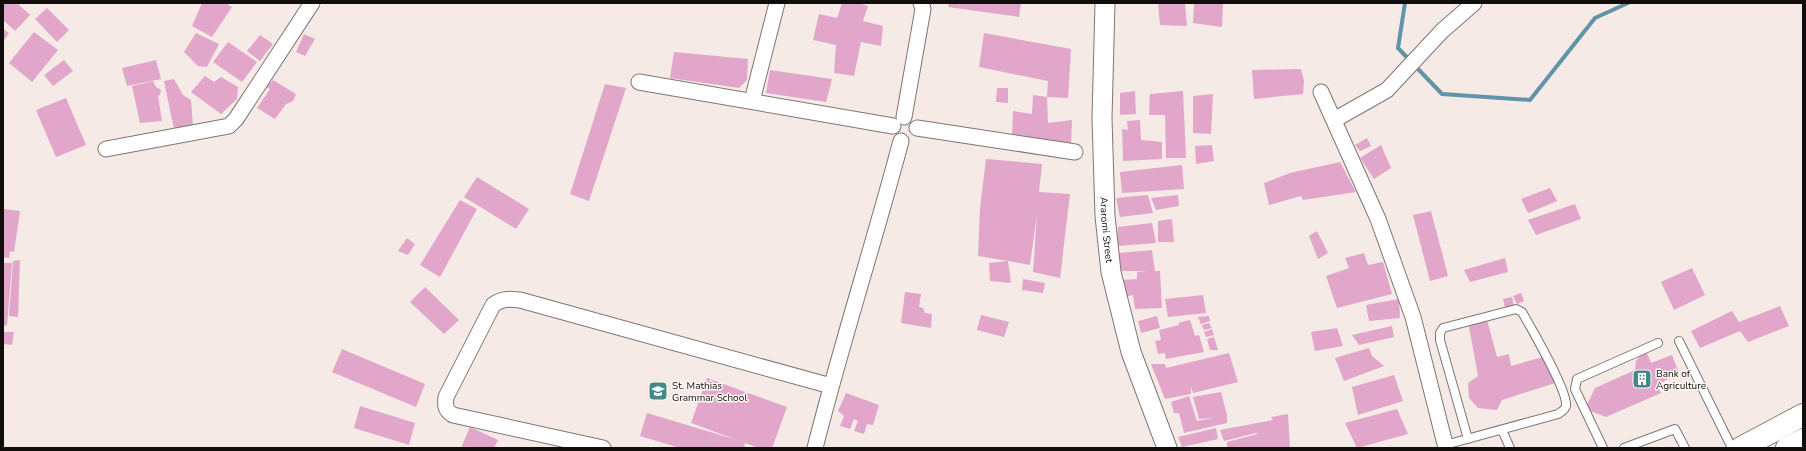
<svg xmlns="http://www.w3.org/2000/svg" width="1806" height="451" viewBox="0 0 1806 451" font-family="'Nunito Sans',sans-serif">
	<rect width="100%" height="100%" fill="#f5eae6"/>
	<g fill="none" stroke-linecap="round" stroke-linejoin="round">
		<path stroke="#6194a8" stroke-width="4" d="M1405,3L1398,48L1442,94L1530,100L1595,18L1628,3"/>
	</g>
	<g fill="#e1a6ca">
		<path d="M3,3H17L30,15L15,31L3,20Z"/>
		<path d="M202,3H225L232,7L212,37L192,26Z"/>
		<path d="M842,3H858L868,6L863,21L883,26L881,46L861,42L854,76L834,73L836,45L813,40L819,14L837,18Z"/>
		<path d="M949,3H1021L1019,17L948,7Z"/>
		<path d="M1158,3H1185L1187,26L1160,25Z"/>
		<path d="M1194,3H1223L1222,27L1193,23Z"/>
		<path d="M47,8L69,30L57,42L35,19Z"/>
		<path d="M3,29L9,33L3,42Z"/>
		<path d="M34,32L58,50L32,82L9,63Z"/>
		<path d="M196,33L219,44L207,67L198,66L184,52Z"/>
		<path d="M984,33L1071,49L1068,98L1047,97L1048,81L979,67Z"/>
		<path d="M304,34L315,39L305,56L296,52Z"/>
		<path d="M260,35L273,44L260,61L247,51Z"/>
		<path d="M228,42L257,62L242,82L213,62Z"/>
		<path d="M674,52L748,59L747,80L739,88L670,78Z"/>
		<path d="M64,60L73,71L53,86L44,75Z"/>
		<path d="M156,60L161,79L127,86L122,68Z"/>
		<path d="M1301,69L1304,81L1303,94L1254,99L1252,70Z"/>
		<path d="M770,70L832,79L826,102L766,93Z"/>
		<path d="M205,76L214,82L221,77L238,87L237,99L221,114L191,92Z"/>
		<path d="M174,79L183,95L191,100L193,127L174,129L164,81Z"/>
		<path d="M273,80L296,94L293,101L286,104L275,119L257,108L270,89L266,87Z"/>
		<path d="M153,81L156,87L161,90L160,95L158,96L162,121L140,123L132,86Z"/>
		<path d="M605,84L626,88L589,201L570,194Z"/>
		<path d="M997,88H1008V103L996,102Z"/>
		<path d="M1135,91L1136,114L1120,115V93Z"/>
		<path d="M1183,91L1186,158H1166L1165,115H1149L1150,94Z"/>
		<path d="M1213,94L1211,134L1193,133V96Z"/>
		<path d="M1033,95L1047,97L1048,123L1072,120L1071,145L1012,134L1013,111L1032,114Z"/>
		<path d="M66,98L86,145L56,157L36,110Z"/>
		<path d="M1140,120L1141,140L1162,142V159L1123,161L1122,129L1128,130L1127,121Z"/>
		<path d="M1367,138L1371,146L1360,151L1355,145Z"/>
		<path d="M1212,145L1214,161L1196,164L1195,146Z"/>
		<path d="M1381,145L1391,168L1374,179L1360,158Z"/>
		<path d="M986,159L1042,164L1039,192L1070,194L1060,278L1033,272L1037,214L1030,265L1008,261L1011,283L990,281L989,263L1008,261L978,256L980,208Z"/>
		<path d="M1340,162L1356,192L1303,200L1301,196L1269,205L1264,183L1290,173Z"/>
		<path d="M1182,165L1184,189L1122,193L1120,172Z"/>
		<path d="M477,177L529,209L516,229L464,197Z"/>
		<path d="M1550,188L1557,201L1528,213L1521,199Z"/>
		<path d="M1148,195L1153,213L1120,217L1116,198Z"/>
		<path d="M1178,195L1179,206L1156,210L1151,198Z"/>
		<path d="M460,200L477,209L440,277L420,265Z"/>
		<path d="M1575,204L1581,219L1536,235L1528,220Z"/>
		<path d="M3,209L20,211L14,252L10,251L9,258L3,257Z"/>
		<path d="M1431,211L1448,276L1430,281L1413,215Z"/>
		<path d="M1172,219L1174,242H1158V221Z"/>
		<path d="M1152,223L1156,243L1117,246L1118,227Z"/>
		<path d="M1317,231L1328,253L1318,259L1309,236Z"/>
		<path d="M407,238L415,244L408,255L398,251Z"/>
		<path d="M1152,250L1155,271H1160L1162,308L1135,309L1133,295L1123,297L1121,280L1137,279V272L1147,271H1121L1119,253Z"/>
		<path d="M1364,253L1368,265L1383,262L1392,294L1337,308L1326,276L1349,268L1345,258Z"/>
		<path d="M1505,258L1508,272L1470,282L1464,270Z"/>
		<path d="M20,260L18,317L9,316L13,261Z"/>
		<path d="M3,263H12L7,326L3,325Z"/>
		<path d="M1692,268L1705,295L1674,310L1661,282Z"/>
		<path d="M1023,279L1045,283L1043,293L1022,290Z"/>
		<path d="M425,287L459,320L444,334L410,302Z"/>
		<path d="M905,292L921,294L919,307L923,308L925,313L932,314L931,328L901,323Z"/>
		<path d="M1521,293L1524,301L1517,304L1513,296Z"/>
		<path d="M1203,295L1206,313L1168,317L1165,299Z"/>
		<path d="M1512,297L1514,306L1505,308L1503,299Z"/>
		<path d="M1399,299L1400,318L1369,321L1366,305Z"/>
		<path d="M1780,306L1789,326L1748,342L1740,331L1700,348L1691,331L1732,311L1739,322Z"/>
		<path d="M981,315L1009,322L1004,337L977,330Z"/>
		<path d="M1157,316L1160,328L1141,333L1138,321Z"/>
		<path d="M1209,316L1210,321L1201,324L1198,317Z"/>
		<path d="M1486,316L1497,357L1509,354L1511,366L1546,356L1558,382L1502,400L1497,410L1478,408L1469,398L1468,383L1478,376L1468,321Z"/>
		<path d="M1190,320L1195,336L1199,335L1204,352L1166,359L1165,353L1158,354L1155,341L1161,340L1159,330L1179,325L1178,323Z"/>
		<path d="M1209,323L1212,328L1204,330L1202,325Z"/>
		<path d="M1392,326L1394,337L1359,345L1352,335Z"/>
		<path d="M1337,328L1343,346L1315,351L1311,332Z"/>
		<path d="M1212,329L1214,335L1206,337L1204,332Z"/>
		<path d="M4,332H14L12,345L4,344Z"/>
		<path d="M1214,337L1218,350H1210L1207,339Z"/>
		<path d="M1369,348L1372,356L1384,366L1344,381L1335,358Z"/>
		<path d="M342,349L425,384L416,407L332,372Z"/>
		<path d="M1645,349L1651,363L1672,355L1679,373L1657,385L1661,393L1606,417L1585,409L1595,388L1635,370L1636,361Z"/>
		<path d="M1229,353L1238,382L1193,393L1191,387V394L1165,399L1151,364H1165L1168,376L1166,368Z"/>
		<path d="M1394,375L1403,401L1358,415L1352,387Z"/>
		<path d="M707,378L787,407L772,448H759L745,443L744,448H680L640,436L647,413L737,440L691,423Z"/>
		<path d="M1221,392L1227,415V423L1184,433L1179,413H1174L1171,402L1189,396L1197,421L1213,418L1199,419L1193,397Z"/>
		<path d="M846,393L879,405L873,425L867,424L864,434L854,431L858,421L854,419L850,429L840,426L844,416L838,411Z"/>
		<path d="M360,406L415,423L409,445L354,428Z"/>
		<path d="M1397,409L1408,434L1357,448L1345,423Z"/>
		<path d="M1288,414L1290,448H1227V442L1258,434L1256,433L1224,441L1220,430L1273,420L1271,417Z"/>
		<path d="M470,427L498,440L494,448H461Z"/>
		<path d="M1216,428L1218,439L1182,447L1178,437Z"/>
	</g>
	<g fill="none" stroke-linecap="round" stroke-linejoin="round">
		<g stroke="#7f7672" stroke-width="10">
			<g id="service">
				<path d="M1679,341L1732,448"/>
				<path d="M1502,430L1510,448"/>
				<path d="M1445,445L1558,414C1561,412 1565,410 1566,406C1568,391 1531,328 1522,312L1516,309L1443,328L1440,333V340L1468,439"/>
				<path d="M1603,448L1575,389L1577,379L1658,343"/>
				<path d="M1624,448L1675,429L1685,448"/>
			</g>
		</g>
		<g stroke="#7f7672" stroke-width="17">
			<g id="minor">
				<path d="M639,82L893,126"/>
				<path d="M1321,92L1378,219L1413,317L1446,448"/>
				<path d="M752,101L777,3"/>
				<path d="M904,117L923,9L921,3"/>
				<path d="M1334,120L1387,90L1442,31L1474,3"/>
				<path d="M917,128L1075,152"/>
				<path d="M106,149L229,126L236,119L312,3"/>
				<path d="M603,448L453,415C445,410 445,406 446,397L493,305C502,298 509,299 520,300L831,386"/>
				<path d="M815,448C841,345 874,243 901,141"/>
			</g>
		</g>
		<g stroke="#7f7672" stroke-width="21">
			<g id="tertiary">
				<path id="s1" d="M1105,3L1102,118L1105,216L1111,272L1131,352L1167,448"/>
			</g>
		</g>
		<g stroke="#7f7672" stroke-width="24">
			<g id="primary">
				<path d="M1741,448L1803,415"/>
				<path d="M1787,448L1803,440"/>
			</g>
		</g>
		<use href="#service" stroke="#fff" stroke-width="8"/>
		<use href="#minor" stroke="#fff" stroke-width="15"/>
		<use href="#tertiary" stroke="#fff" stroke-width="19"/>
		<use href="#primary" stroke="#fff" stroke-width="22"/>
	</g>
	<defs>
		<g id="building-square" transform="scale(1)"><rect x="-9" y="-9" width="18" height="18" rx="4" fill="#428a8a" stroke="#fff9f6"/><path d="M-4-6H4V6H1V3H-1V6H-4ZM-2.5-4.3h1.7v1.8h-1.7ZM.8-4.3h1.7v1.8H.8ZM-2.5-1h1.7V.8h-1.7ZM.8-1h1.7V.8H.8Z" fill="#fff"/></g>
		<g id="school-square" transform="scale(1)"><rect x="-9" y="-9" width="18" height="18" rx="4" fill="#428a8a" stroke="#fff9f6"/><path d="M0-5L7-2L0 1L-7-2ZM-4 1L0 2.5L4 1V4Q0 6-4 4Z" fill="#fff"/></g>
	</defs>
	<g fill-rule="evenodd">
		<use href="#building-square" x="1642" y="379"/>
		<use href="#school-square" x="658" y="391"/>
	</g>
	<g text-anchor="middle" stroke-width="3" stroke-linejoin="round" paint-order="stroke">
		<g font-size="10" fill="#100d0c" stroke="#fff9f6">
			<text dy="4" stroke="none"><textPath href="#s1" startOffset="227">Araromi Street</textPath></text>
		</g>
		<g font-size="10" fill="#100d0c" stroke="#fff9f6" text-anchor="start">
			<text x="1656" y="377">Bank of<tspan x="1656" dy="12">Agriculture</tspan></text>
			<text x="672" y="389">St. Mathias<tspan x="672" dy="12">Grammar School</tspan></text>
		</g>
	</g>
	<rect width="1806" height="451" fill="none" stroke="#100d0c" stroke-width="8"/>
</svg>
